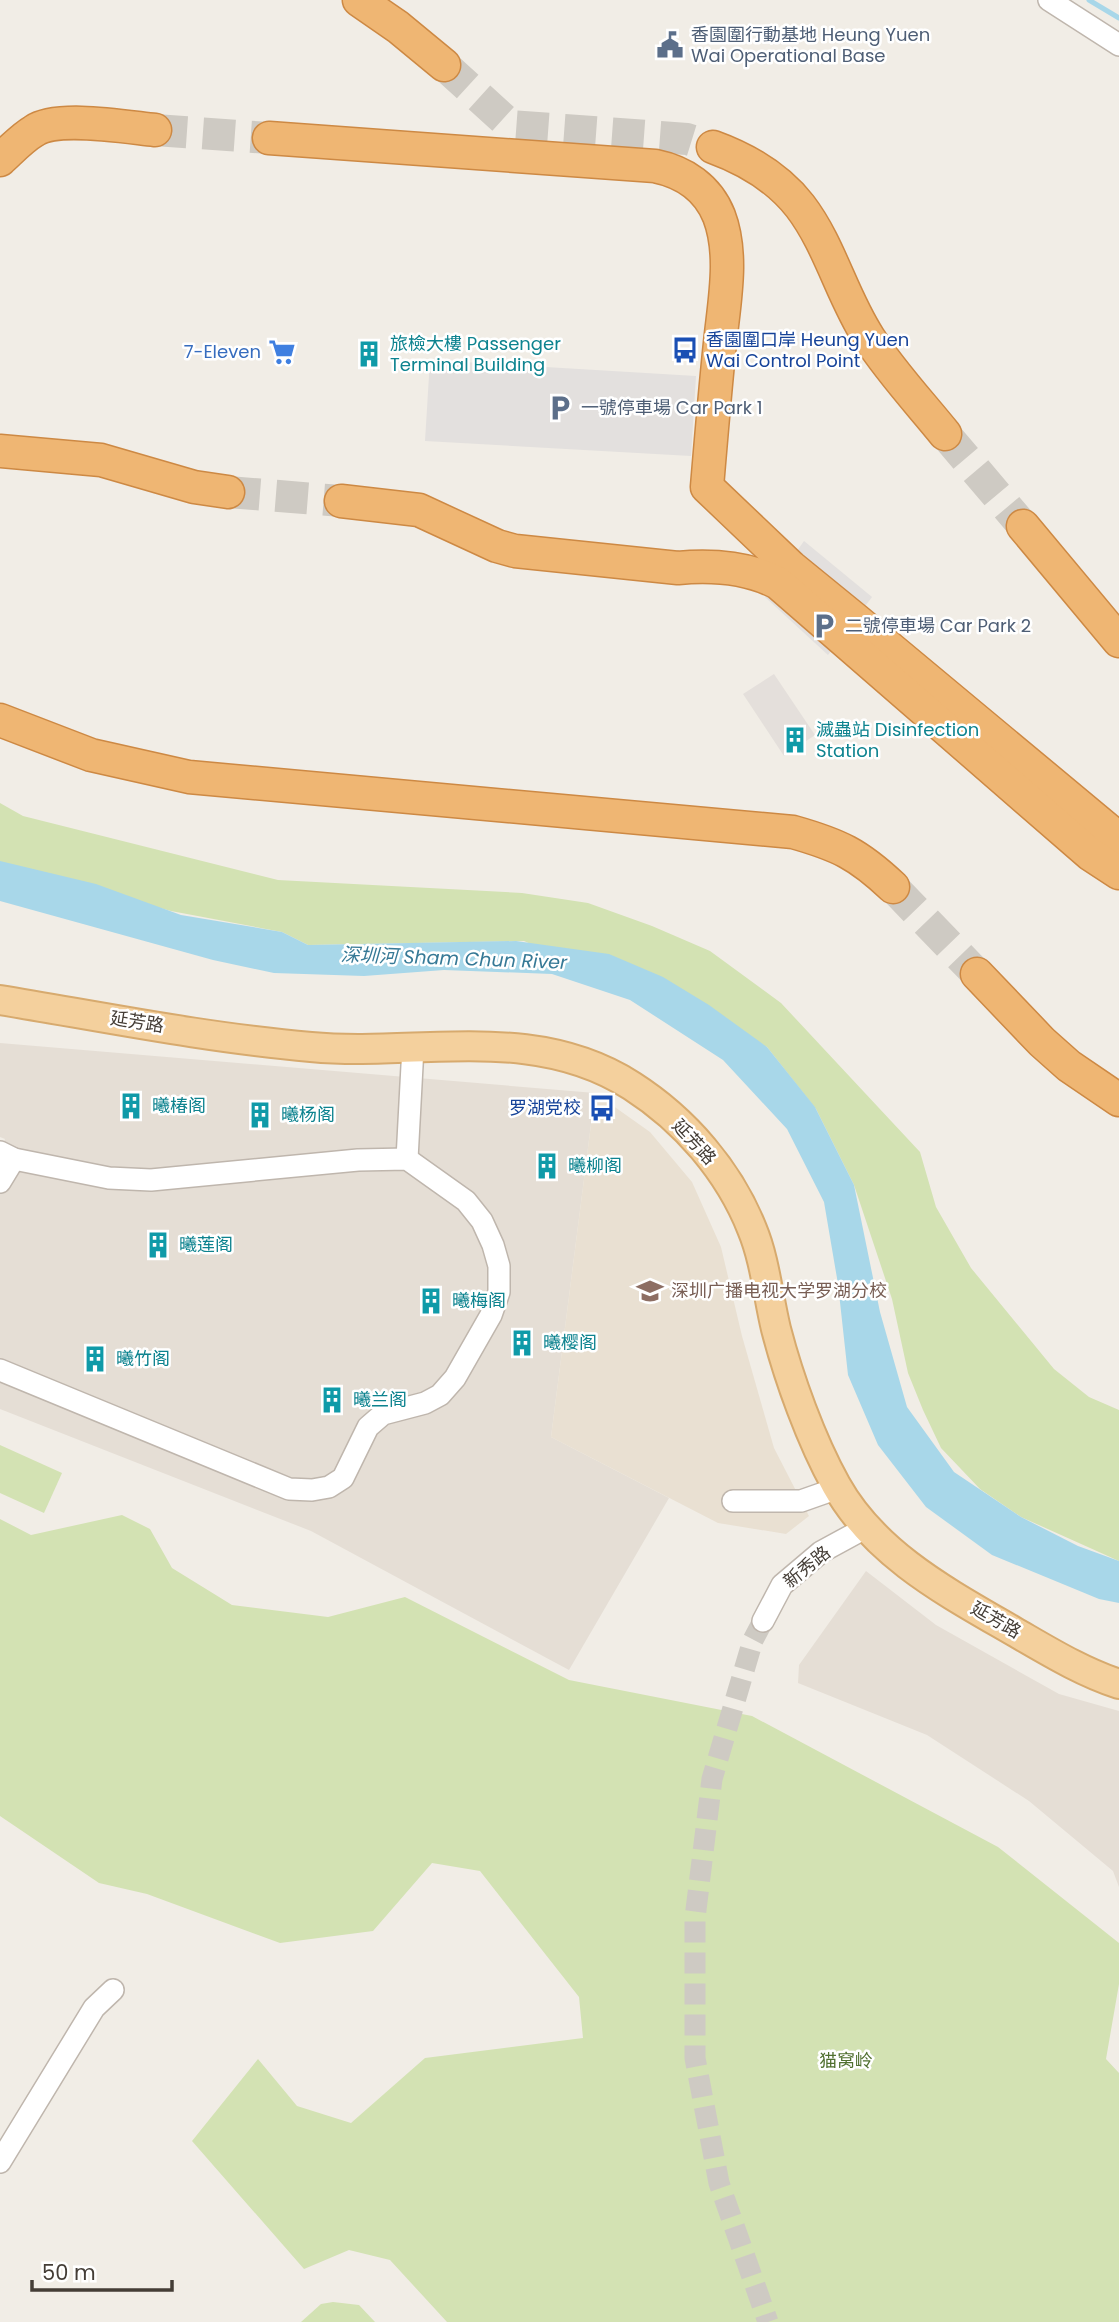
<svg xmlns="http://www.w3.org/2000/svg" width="1119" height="2322" viewBox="0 0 1119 2322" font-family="Poppins,'Noto Sans SC',sans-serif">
	<rect width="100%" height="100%" fill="#f1ede6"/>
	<g fill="#e5ded5">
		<path d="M0,1043L595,1093L551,1437L669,1498L569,1670L311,1531L0,1409V1150L5,1139L0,1137Z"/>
		<path d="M866,1571L936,1625L1059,1694L1119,1711V1887L1113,1871L1029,1801L927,1735L798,1683L799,1665Z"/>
	</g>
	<path fill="#e4dfdb" d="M774,674L815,735L784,756L743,694Z"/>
	<path fill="#e9e0d2" d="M595,1093L650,1132L692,1182L721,1247L742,1336L774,1448L809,1516L786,1534L718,1523L551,1437Z"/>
	<g fill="#d3e2b3">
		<path d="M0,803L23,816L278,880L522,893L588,903L652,926L710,951L781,1003L920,1152L936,1207L971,1268L1054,1369L1089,1397L1119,1410V1561L1021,1517L980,1489L941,1448L923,1410L908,1373L892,1299L854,1185L816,1109L767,1047L524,941L308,945L282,932L171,911L0,864Z"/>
		<path d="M0,1445L62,1473L44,1513L0,1493Z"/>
		<path d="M122,1515L150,1529L172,1568L232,1605L328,1617L405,1597L569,1680L752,1716L998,1847L1119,1943V1984L1106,2059L1119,2073V2322H447L390,2260L349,2250L304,2269L192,2141L258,2059L297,2106L351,2123L425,2058L583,2038L579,1997L480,1871L432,1863L373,1931L280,1943L147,1894L99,1883L0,1816V1519L31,1535Z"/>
		<path d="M333,2302L359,2305L375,2322H301L321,2304Z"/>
	</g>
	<g fill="#e3e0de">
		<path d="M430,360L696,376L691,456L425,441Z"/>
		<path d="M804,541L872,597L828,655L765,597Z"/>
	</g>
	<path fill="#a8d7e9" d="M0,861L96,884L181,915L282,932L308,945L516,941L609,954L663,977L709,1005L767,1047L815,1107L854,1185L880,1312L907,1407L954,1472L1021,1517L1078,1546L1119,1561V1603L1099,1599L992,1555L926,1507L878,1445L848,1375L838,1284L824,1202L787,1129L723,1060L630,1000L552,974L444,970L364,976L274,973L213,960L0,901Z"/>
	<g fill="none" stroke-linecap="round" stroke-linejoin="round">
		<path stroke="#a8d7e9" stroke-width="5" d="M1089,0L1119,18"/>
		<path stroke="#cecac3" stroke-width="21" stroke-dasharray="21 10" stroke-linecap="butt" d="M763,1621L753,1640L712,1779L695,1918V2058L719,2183L768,2322"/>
		<g stroke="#cecac3" stroke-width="32" stroke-dasharray="32 16" stroke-linecap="butt">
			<path d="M444,65L511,126L687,139L713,147"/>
			<path d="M155,130L269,138"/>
			<path d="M945,434L1023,526"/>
			<path d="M228,492L341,501"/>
			<path d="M893,887L977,974"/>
		</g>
		<g stroke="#bfb6ad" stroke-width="24">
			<g id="minor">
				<path d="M1049,0L1119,45"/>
				<path d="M0,1152L14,1159L109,1178L151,1180L358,1160L407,1159L466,1201L482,1221L493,1245L499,1266V1292L491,1315L455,1378L440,1395L425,1403L383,1414L368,1427L343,1478L329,1487L312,1490L289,1489L0,1370"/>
				<path d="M407,1159L413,1047"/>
				<path d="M0,1182L14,1159"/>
				<path d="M733,1501H801L838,1488"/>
				<path d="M763,1621L782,1585L821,1552L867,1527"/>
				<path d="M0,2162L94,2008L113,1990"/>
			</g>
		</g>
		<g stroke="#d7aa6e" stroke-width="32">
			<path id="major" d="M0,1000C103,1017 207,1038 311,1047C419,1057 533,1022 632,1086C685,1120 729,1171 752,1229C765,1260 768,1296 776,1329C789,1379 811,1440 836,1485C875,1555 948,1593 1015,1632C1048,1651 1082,1672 1119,1684"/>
		</g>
		<g stroke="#cd8944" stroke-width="35">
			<g id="highway">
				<path d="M359,0L398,27L444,65"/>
				<path d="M269,138L655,166C684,172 708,188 719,216C734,255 724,303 720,343C715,391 711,439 707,487L791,567L856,620L1119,839"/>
				<path d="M713,147C746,159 778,178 800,206C830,245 842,297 869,338C891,372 920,403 945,434"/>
				<path d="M0,160C11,150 22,138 34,131C57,115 126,127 155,130"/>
				<path d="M0,451L101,460L194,487L228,492"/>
				<path d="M341,501L419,510L497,546L515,551L678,568C711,565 747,567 778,583L1090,854L1119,873"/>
				<path d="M1023,526L1119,641"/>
				<path d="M0,720L91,755L189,777L793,832C839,845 858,854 893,887"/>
				<path d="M977,974L1042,1042L1069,1066L1119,1100"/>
			</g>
		</g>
		<use href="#minor" stroke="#fff" stroke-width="21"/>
		<use href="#major" stroke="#f4d09d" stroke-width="28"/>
		<use href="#highway" stroke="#efb673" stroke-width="32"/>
	</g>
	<defs>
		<g id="civic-bare" transform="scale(2.1)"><path d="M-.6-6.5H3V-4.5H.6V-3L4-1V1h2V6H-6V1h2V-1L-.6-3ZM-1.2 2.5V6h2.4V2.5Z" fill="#5c6f8a" stroke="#fff" stroke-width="2.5" paint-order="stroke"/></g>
		<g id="bus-bare" transform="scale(2.1)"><path d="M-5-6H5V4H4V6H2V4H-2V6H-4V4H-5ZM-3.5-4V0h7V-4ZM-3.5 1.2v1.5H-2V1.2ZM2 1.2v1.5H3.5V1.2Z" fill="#1a4fb4" stroke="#fff" stroke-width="2.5" paint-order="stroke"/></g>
		<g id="supermarket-bare" transform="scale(2.1)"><path d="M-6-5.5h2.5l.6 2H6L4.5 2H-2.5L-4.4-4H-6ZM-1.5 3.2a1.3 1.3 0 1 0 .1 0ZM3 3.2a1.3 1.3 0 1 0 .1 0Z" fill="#3f7fe0" stroke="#fff" stroke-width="2.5" paint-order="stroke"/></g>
		<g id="building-bare" transform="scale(2.1)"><path d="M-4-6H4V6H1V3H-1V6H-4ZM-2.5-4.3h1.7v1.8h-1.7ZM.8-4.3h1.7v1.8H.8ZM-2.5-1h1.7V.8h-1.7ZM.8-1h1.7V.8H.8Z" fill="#0f9aa8" stroke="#fff" stroke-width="2.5" paint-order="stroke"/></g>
		<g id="parking-bare" transform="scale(2.1)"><path d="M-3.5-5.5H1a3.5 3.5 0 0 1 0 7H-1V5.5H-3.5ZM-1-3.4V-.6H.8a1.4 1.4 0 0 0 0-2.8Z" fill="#5c6f8a" stroke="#fff" stroke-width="2.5" paint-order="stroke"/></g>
		<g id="school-bare" transform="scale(2.1)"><path d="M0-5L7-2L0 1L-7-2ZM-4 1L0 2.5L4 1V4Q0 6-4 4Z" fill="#8d6e63" stroke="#fff" stroke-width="2.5" paint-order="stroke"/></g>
	</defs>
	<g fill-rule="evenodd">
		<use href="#civic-bare" x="670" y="45"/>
		<use href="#bus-bare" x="685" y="350"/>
		<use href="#supermarket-bare" x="282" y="352"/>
		<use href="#building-bare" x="369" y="354"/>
		<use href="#parking-bare" x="560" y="408"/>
		<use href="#parking-bare" x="824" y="626"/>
		<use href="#building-bare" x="795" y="740"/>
		<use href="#building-bare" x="131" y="1106"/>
		<use href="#bus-bare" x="602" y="1108"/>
		<use href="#building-bare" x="260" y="1115"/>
		<use href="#building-bare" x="547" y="1166"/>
		<use href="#building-bare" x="158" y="1245"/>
		<use href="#school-bare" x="650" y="1291"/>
		<use href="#building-bare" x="431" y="1301"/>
		<use href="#building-bare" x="522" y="1343"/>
		<use href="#building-bare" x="95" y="1359"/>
		<use href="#building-bare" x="332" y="1400"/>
	</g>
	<g text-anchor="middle" stroke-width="5" stroke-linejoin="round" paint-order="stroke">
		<g font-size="18" fill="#4e5e75" stroke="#fff" text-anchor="start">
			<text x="691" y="41">香園圍行動基地 Heung Yuen<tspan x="691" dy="21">Wai Operational Base</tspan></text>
			<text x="581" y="414">一號停車場 Car Park 1</text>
			<text x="845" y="632">二號停車場 Car Park 2</text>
		</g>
		<g font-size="18" fill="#164399" stroke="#fff" text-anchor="start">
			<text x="706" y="346">香園圍口岸 Heung Yuen<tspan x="706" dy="21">Wai Control Point</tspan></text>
			<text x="581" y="1114" text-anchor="end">罗湖党校</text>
		</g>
		<g font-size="18" fill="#0d838f" stroke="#fff" text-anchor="start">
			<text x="390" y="350">旅檢大樓 Passenger<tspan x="390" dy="21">Terminal Building</tspan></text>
			<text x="816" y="736">滅蟲站 Disinfection<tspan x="816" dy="21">Station</tspan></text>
			<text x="152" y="1112">曦椿阁</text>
			<text x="281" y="1121">曦杨阁</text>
			<text x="568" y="1172">曦柳阁</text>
			<text x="179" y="1251">曦莲阁</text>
			<text x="452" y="1307">曦梅阁</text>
			<text x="543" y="1349">曦樱阁</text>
			<text x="116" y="1365">曦竹阁</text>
			<text x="353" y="1406">曦兰阁</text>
		</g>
		<g font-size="18" fill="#366cbe" stroke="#fff" text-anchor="end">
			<text x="261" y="358">7-Eleven</text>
		</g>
		<g font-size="18" fill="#443d36" stroke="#fff">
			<text transform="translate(137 1022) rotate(9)" y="6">延芳路</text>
			<text transform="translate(694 1142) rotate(47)" y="6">延芳路</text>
			<text transform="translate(807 1567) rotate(-39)" y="6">新秀路</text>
			<text transform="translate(996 1620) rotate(30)" y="6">延芳路</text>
		</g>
		<g font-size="18" fill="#785e54" stroke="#fff" text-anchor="start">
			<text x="671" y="1297">深圳广播电视大学罗湖分校</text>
		</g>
		<g font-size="18" fill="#506f2f" stroke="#fff">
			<text x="846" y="2067">猫窝岭</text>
		</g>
		<g font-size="19" font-style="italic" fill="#367996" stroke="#fff">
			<text transform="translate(454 958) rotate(2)" y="7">深圳河 Sham Chun River</text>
		</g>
	</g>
	<path d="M32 2280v10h140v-10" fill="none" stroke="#443d36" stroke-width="3.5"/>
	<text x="42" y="2280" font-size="21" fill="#443d36" stroke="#ffffff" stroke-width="5" paint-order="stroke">50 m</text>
</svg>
